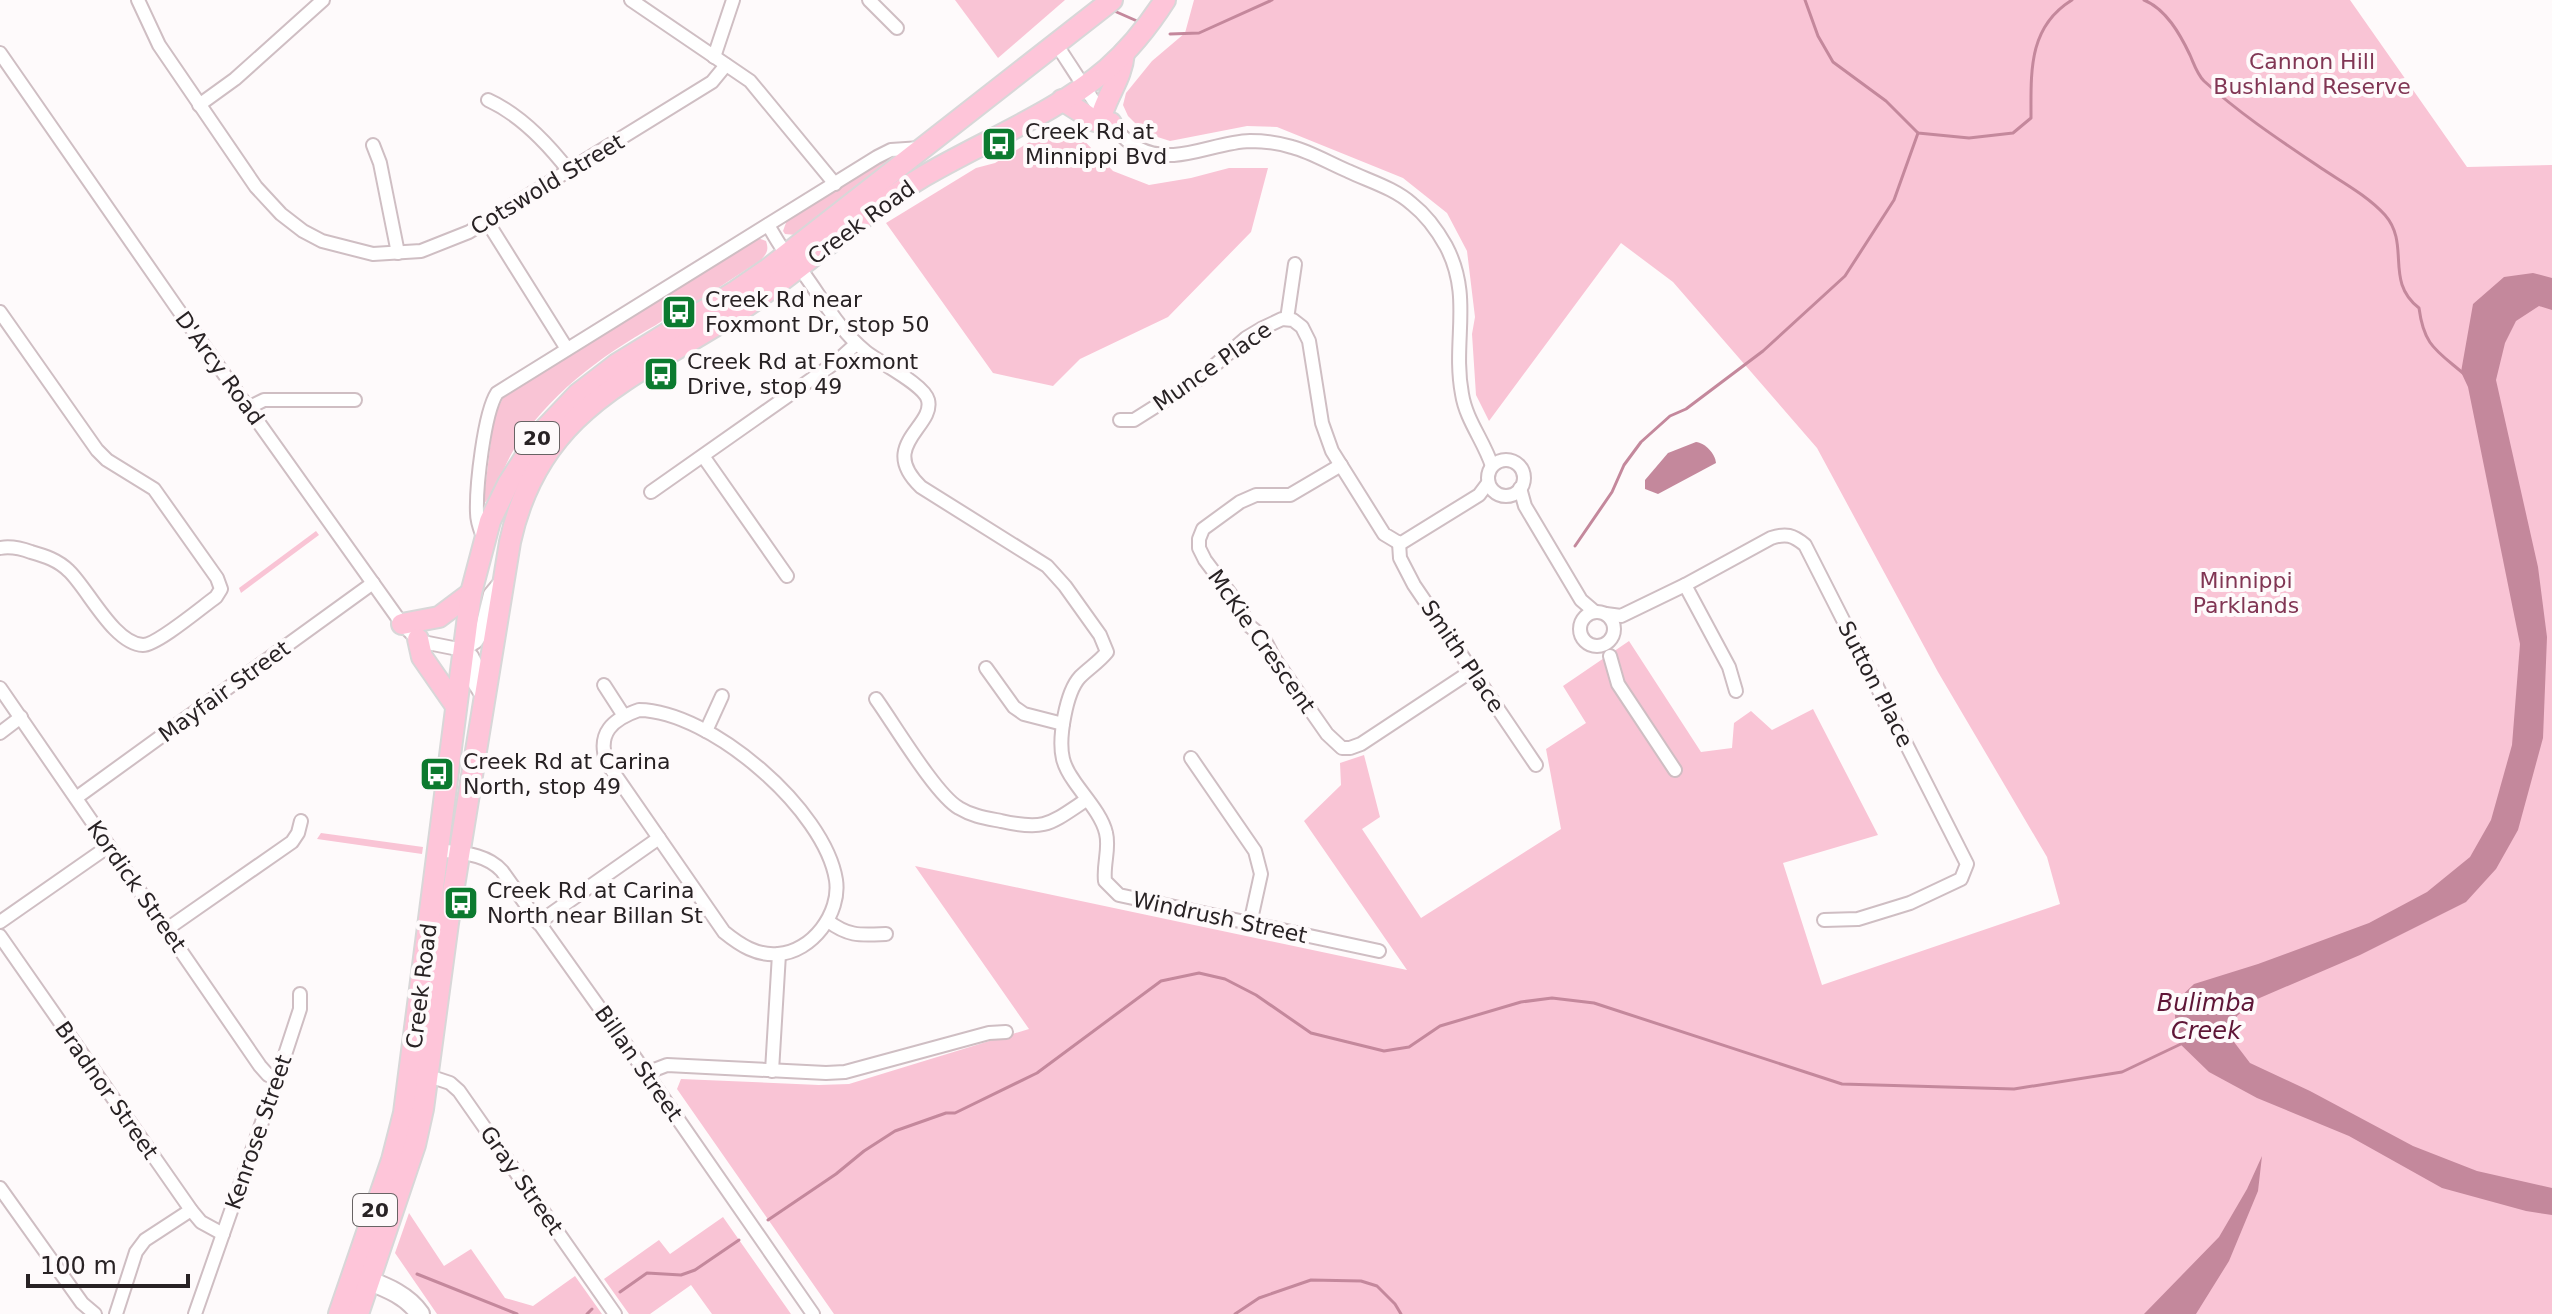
<svg xmlns="http://www.w3.org/2000/svg" width="2552" height="1314" viewBox="0 0 2552 1314" font-family="'DejaVu Sans',sans-serif">
	<rect width="100%" height="100%" fill="#fefafb"/>
	<g fill="#f9c4d5">
		<path d="M955,0H1065L998,58Z"/>
		<path d="M1194,0H2350L2467,167L2552,165V1314H834L677,1089L681,1079L819,1085L849,1084L1029,1029L915,866L1407,970L1304,821L1341,785L1340,763L1364,755L1380,817L1362,829L1421,918L1561,829L1546,749L1586,723L1563,686L1629,641L1701,752L1732,748L1734,723L1751,711L1772,730L1813,709L1878,835L1783,863L1822,985L2060,904L2047,857L1938,672L1817,448L1673,282L1621,243L1489,421L1476,395L1472,334L1475,317L1467,251L1447,213L1403,178L1277,127L1247,126L1170,141L1145,133L1128,116L1123,105L1126,93L1152,61L1185,33Z"/>
		<path d="M1061,126L1074,130L1113,171L1149,185L1191,178L1229,168H1268L1251,232L1168,317L1080,359L1053,386L993,373L886,223L976,168L995,163L1041,135L1049,127Z"/>
		<path d="M898,155H900L796,235L785,234L783,231L787,220L885,159Z"/>
		<path d="M758,238L766,241C769,250 767,253 761,260L692,305C675,303 669,318 656,325C599,357 548,395 513,451C503,468 496,492 483,505L494,416L503,398Z"/>
		<path d="M316,531L319,535L241,593L239,588Z"/>
		<path d="M321,833L423,847L422,854L317,839Z"/>
		<path d="M409,1213L444,1266L471,1249L505,1298L533,1306L575,1276L602,1314H437L395,1253Z"/>
		<path d="M723,1217L791,1314H712L691,1285L650,1314H629L604,1279L659,1240L670,1254Z"/>
	</g>
	<g fill="#c4889c">
		<path d="M2533,273L2552,278V310L2539,306L2516,321L2505,343L2496,380L2538,567L2547,637L2543,738L2518,830L2496,869L2466,902L2360,955L2255,1000L2237,1016L2231,1038L2250,1063L2310,1091L2413,1146L2477,1171L2552,1188V1215L2526,1211L2442,1188L2349,1136L2257,1098L2209,1072L2177,1041L2174,1003L2194,984L2258,964L2369,923L2427,892L2470,857L2491,820L2512,745L2520,644L2468,387L2461,372L2473,304L2504,277Z"/>
		<path d="M1696,442C1705,443 1715,453 1716,463L1658,494L1645,489V480L1668,453Z"/>
		<path d="M2262,1156L2258,1191L2229,1261L2196,1314H2144L2219,1237L2247,1189Z"/>
	</g>
	<g fill="none" stroke-linecap="round" stroke-linejoin="round">
		<g stroke="#c4889c" stroke-width="3">
			<path d="M1805,0L1818,36L1833,62L1886,101L1918,133L1969,138L2013,133L2031,118C2031,72 2028,27 2072,0"/>
			<path d="M2144,0C2166,9 2180,34 2190,55C2194,64 2197,74 2204,81C2240,114 2281,141 2321,168C2342,182 2368,196 2385,215C2411,245 2384,281 2419,308C2424,346 2436,350 2464,374"/>
			<path d="M1112,10L1137,21"/>
			<path d="M1170,34L1199,33L1272,0"/>
			<path d="M1575,546L1612,492L1624,465L1641,442L1670,416L1686,409L1763,351L1845,276L1894,200L1918,133"/>
			<path d="M768,1220L836,1174L864,1151L895,1131L946,1113H955L1037,1073L1161,981L1199,973L1225,979L1256,995L1311,1033L1384,1051L1409,1047L1440,1026L1521,1002L1552,998L1594,1003L1842,1084L2014,1089L2122,1072L2183,1043"/>
			<path d="M417,1274L517,1314"/>
			<path d="M620,1292L647,1273L681,1275L695,1270L739,1240"/>
			<path d="M587,1314L592,1309"/>
			<path d="M1235,1314L1259,1298L1311,1280L1361,1281L1377,1286L1395,1304L1401,1314"/>
		</g>
		<g stroke="#cfbec3" stroke-width="16">
			<g id="street">
				<path d="M138,0L159,45L256,187L281,214L303,231L322,241L373,254L421,251L469,232L712,82L726,65"/>
				<path d="M631,0L750,81L835,184"/>
				<path d="M869,0L897,28"/>
				<path d="M1056,44C1075,71 1110,134 1138,148C1174,167 1213,142 1250,141C1264,141 1279,143 1292,147C1311,152 1329,163 1348,171C1369,181 1394,188 1412,204C1426,215 1437,230 1446,246C1473,297 1452,341 1462,394C1466,420 1484,441 1492,466"/>
				<path d="M0,53L177,308L402,624L413,635L423,642L463,650L472,656L475,662V685L484,699"/>
				<path d="M714,57L733,0"/>
				<path d="M488,100C519,114 548,144 569,171"/>
				<path d="M199,105L235,79L323,0"/>
				<path d="M373,145L380,163L398,253"/>
				<path d="M488,223L567,349"/>
				<path d="M768,225C774,235 780,247 788,256C793,262 799,267 804,274C823,300 840,331 865,351C878,362 924,384 928,400C935,427 877,445 921,487L1047,566L1065,586L1100,635L1107,652C1099,662 1089,668 1080,677C1066,692 1058,739 1063,759C1065,767 1069,774 1074,781C1084,796 1102,815 1106,833C1110,849 1103,864 1105,881L1119,895L1379,951"/>
				<path d="M0,312L97,450L107,460L154,489L217,578L221,589L216,597C202,607 157,645 143,645C114,644 88,589 69,571C58,560 45,556 31,552C20,548 11,546 0,548"/>
				<path d="M1287,319L1295,264"/>
				<path d="M248,408L264,400H355"/>
				<path d="M1120,420H1134L1199,379L1246,338L1261,329L1282,319L1293,320L1302,327L1309,341L1322,423L1332,451L1384,534L1399,543L1403,542L1479,495L1488,483"/>
				<path d="M703,456L787,576"/>
				<circle cx="1506" cy="478" r="18"/>
				<path d="M1341,465L1290,495H1256L1240,502L1203,529L1199,539V548L1205,560L1241,608L1247,624L1263,637L1274,658L1327,734L1342,748H1350L1361,744L1473,670"/>
				<path d="M1520,488L1525,506L1581,600L1595,612"/>
				<path d="M651,492L836,362L856,344"/>
				<path d="M483,537C480,529 477,522 477,513C476,487 484,413 497,393L877,157L891,150L921,148"/>
				<path d="M1399,543L1400,558L1414,585L1536,765"/>
				<path d="M1685,585L1729,667L1736,691"/>
				<circle cx="1597" cy="629" r="17"/>
				<path d="M1606,614L1621,616L1685,585L1771,538C1786,533 1793,535 1805,545L1967,864L1961,879L1910,903L1858,919L1824,920"/>
				<path d="M463,650L476,642L480,636L490,594L500,582"/>
				<path d="M1610,656L1618,684L1675,770"/>
				<path d="M986,668L1014,707L1024,714L1063,724"/>
				<path d="M604,685L624,716"/>
				<path d="M0,688L260,1066L268,1075L277,1079"/>
				<path d="M876,699C894,724 936,795 959,808C972,816 986,818 1001,821C1045,831 1050,824 1086,800"/>
				<path d="M639,710C711,711 825,810 836,880C841,913 812,952 778,954C757,956 740,945 724,932L607,763C596,733 613,719 639,710Z"/>
				<path d="M706,731L722,696"/>
				<path d="M0,733L21,717"/>
				<path d="M1191,758L1255,851L1261,874L1250,924"/>
				<path d="M76,798L373,583"/>
				<path d="M438,850C460,853 486,853 502,871L646,1073L813,1314"/>
				<path d="M828,921C849,937 861,935 886,934"/>
				<path d="M0,922L109,846"/>
				<path d="M538,923L659,838"/>
				<path d="M167,929L292,842L298,833L301,821"/>
				<path d="M0,936L191,1210L201,1222L223,1234"/>
				<path d="M772,1071L779,954"/>
				<path d="M646,1073L667,1065L826,1073L845,1072L989,1033L1006,1032"/>
				<path d="M423,1074L450,1083L459,1091L615,1314"/>
				<path d="M0,1188L82,1303L95,1314"/>
				<path d="M116,1314L136,1252L145,1240L191,1210"/>
				<path d="M195,1314L277,1079L300,1009V994"/>
			</g>
		</g>
		<g stroke="#cfbec3" stroke-width="22">
			<path id="secondary" d="M355,1275C379,1285 405,1292 420,1314"/>
		</g>
		<g stroke="#d8d7d8" stroke-width="24">
			<g id="primary">
				<path d="M1062,100L1095,121L1111,123"/>
				<path d="M1103,111C1111,89 1122,76 1124,53"/>
				<path d="M402,624L439,617L471,593"/>
				<path d="M418,639L422,657L456,706"/>
				<path d="M339,1314L392,1160L404,1113L471,593L490,521L508,484L540,434L578,394L617,364L736,291L768,269L1112,0"/>
				<path d="M358,1314L415,1145L423,1109L448,923L510,542C541,399 648,374 754,301C812,260 864,212 924,176C982,142 1057,112 1107,69C1130,49 1149,25 1165,0"/>
			</g>
		</g>
		<use href="#street" stroke="#fff" stroke-width="12"/>
		<use href="#secondary" stroke="#fff" stroke-width="18"/>
		<use href="#primary" stroke="#fec5d9" stroke-width="20"/>
	</g>
	<defs>
		<g id="bus-square" transform="scale(1.8)"><rect x="-9" y="-9" width="18" height="18" rx="4" fill="#0c7a2f" stroke="#fefafb"/><path d="M-5-6H5V4H4V6H2V4H-2V6H-4V4H-5ZM-3.5-4V0h7V-4ZM-3.5 1.2v1.5H-2V1.2ZM2 1.2v1.5H3.5V1.2Z" fill="#fff"/></g>
	</defs>
	<g fill-rule="evenodd">
		<use href="#bus-square" x="999" y="144"/>
		<use href="#bus-square" x="679" y="312"/>
		<use href="#bus-square" x="661" y="374"/>
		<use href="#bus-square" x="437" y="774"/>
		<use href="#bus-square" x="461" y="903"/>
	</g>
	<g text-anchor="middle" stroke-width="8" stroke-linejoin="round" paint-order="stroke">
		<g fill="#fefafb" stroke="#686364" stroke-width="2">
			<rect x="515" y="422" width="44" height="32" rx="6"/>
			<rect x="353" y="1194" width="44" height="32" rx="6"/>
		</g>
		<g font-size="20" font-weight="bold" fill="#282224">
			<text x="537" y="445">20</text>
			<text x="375" y="1217">20</text>
		</g>
		<g font-size="22" fill="#813654" stroke="#fefafb">
			<text x="2312" y="69">Cannon Hill<tspan x="2312" dy="25">Bushland Reserve</tspan></text>
			<text x="2246" y="588">Minnippi<tspan x="2246" dy="25">Parklands</tspan></text>
		</g>
		<g font-size="22" fill="#282224" stroke="#fefafb" text-anchor="start">
			<text x="1025" y="139">Creek Rd at<tspan x="1025" dy="25">Minnippi Bvd</tspan></text>
			<text x="705" y="307">Creek Rd near<tspan x="705" dy="25">Foxmont Dr, stop 50</tspan></text>
			<text x="687" y="369">Creek Rd at Foxmont<tspan x="687" dy="25">Drive, stop 49</tspan></text>
			<text x="463" y="769">Creek Rd at Carina<tspan x="463" dy="25">North, stop 49</tspan></text>
			<text x="487" y="898">Creek Rd at Carina<tspan x="487" dy="25">North near Billan St</tspan></text>
		</g>
		<g font-size="22" fill="#282224" stroke="#fefafb">
			<text transform="translate(547 184) rotate(-31)" y="8">Cotswold Street</text>
			<text transform="translate(861 222) rotate(-36)" y="8">Creek Road</text>
			<text transform="translate(1212 366) rotate(-35)" y="8">Munce Place</text>
			<text transform="translate(220 368) rotate(54)" y="8">D'Arcy Road</text>
			<text transform="translate(1262 641) rotate(55)" y="8">McKie Crescent</text>
			<text transform="translate(1463 656) rotate(56)" y="8">Smith Place</text>
			<text transform="translate(1876 684) rotate(63)" y="8">Sutton Place</text>
			<text transform="translate(224 691) rotate(-36)" y="8">Mayfair Street</text>
			<text transform="translate(137 886) rotate(55)" y="8">Kordick Street</text>
			<text transform="translate(1220 917) rotate(12)" y="8">Windrush Street</text>
			<text transform="translate(421 986) rotate(-83)" y="8">Creek Road</text>
			<text transform="translate(639 1063) rotate(55)" y="8">Billan Street</text>
			<text transform="translate(107 1090) rotate(55)" y="8">Bradnor Street</text>
			<text transform="translate(258 1132) rotate(-71)" y="8">Kenrose Street</text>
			<text transform="translate(522 1180) rotate(55)" y="8">Gray Street</text>
		</g>
		<g font-size="24" font-style="italic" fill="#5f1637" stroke="#fefafb">
			<text x="2206" y="1011">Bulimba<tspan x="2206" dy="28">Creek</tspan></text>
		</g>
	</g>
	<path d="M28 1274v12h160v-12" fill="none" stroke="#282224" stroke-width="4"/>
	<text x="40" y="1274" font-size="24" fill="#282224" stroke="#fefafb" stroke-width="6" paint-order="stroke">100 m</text>
</svg>
